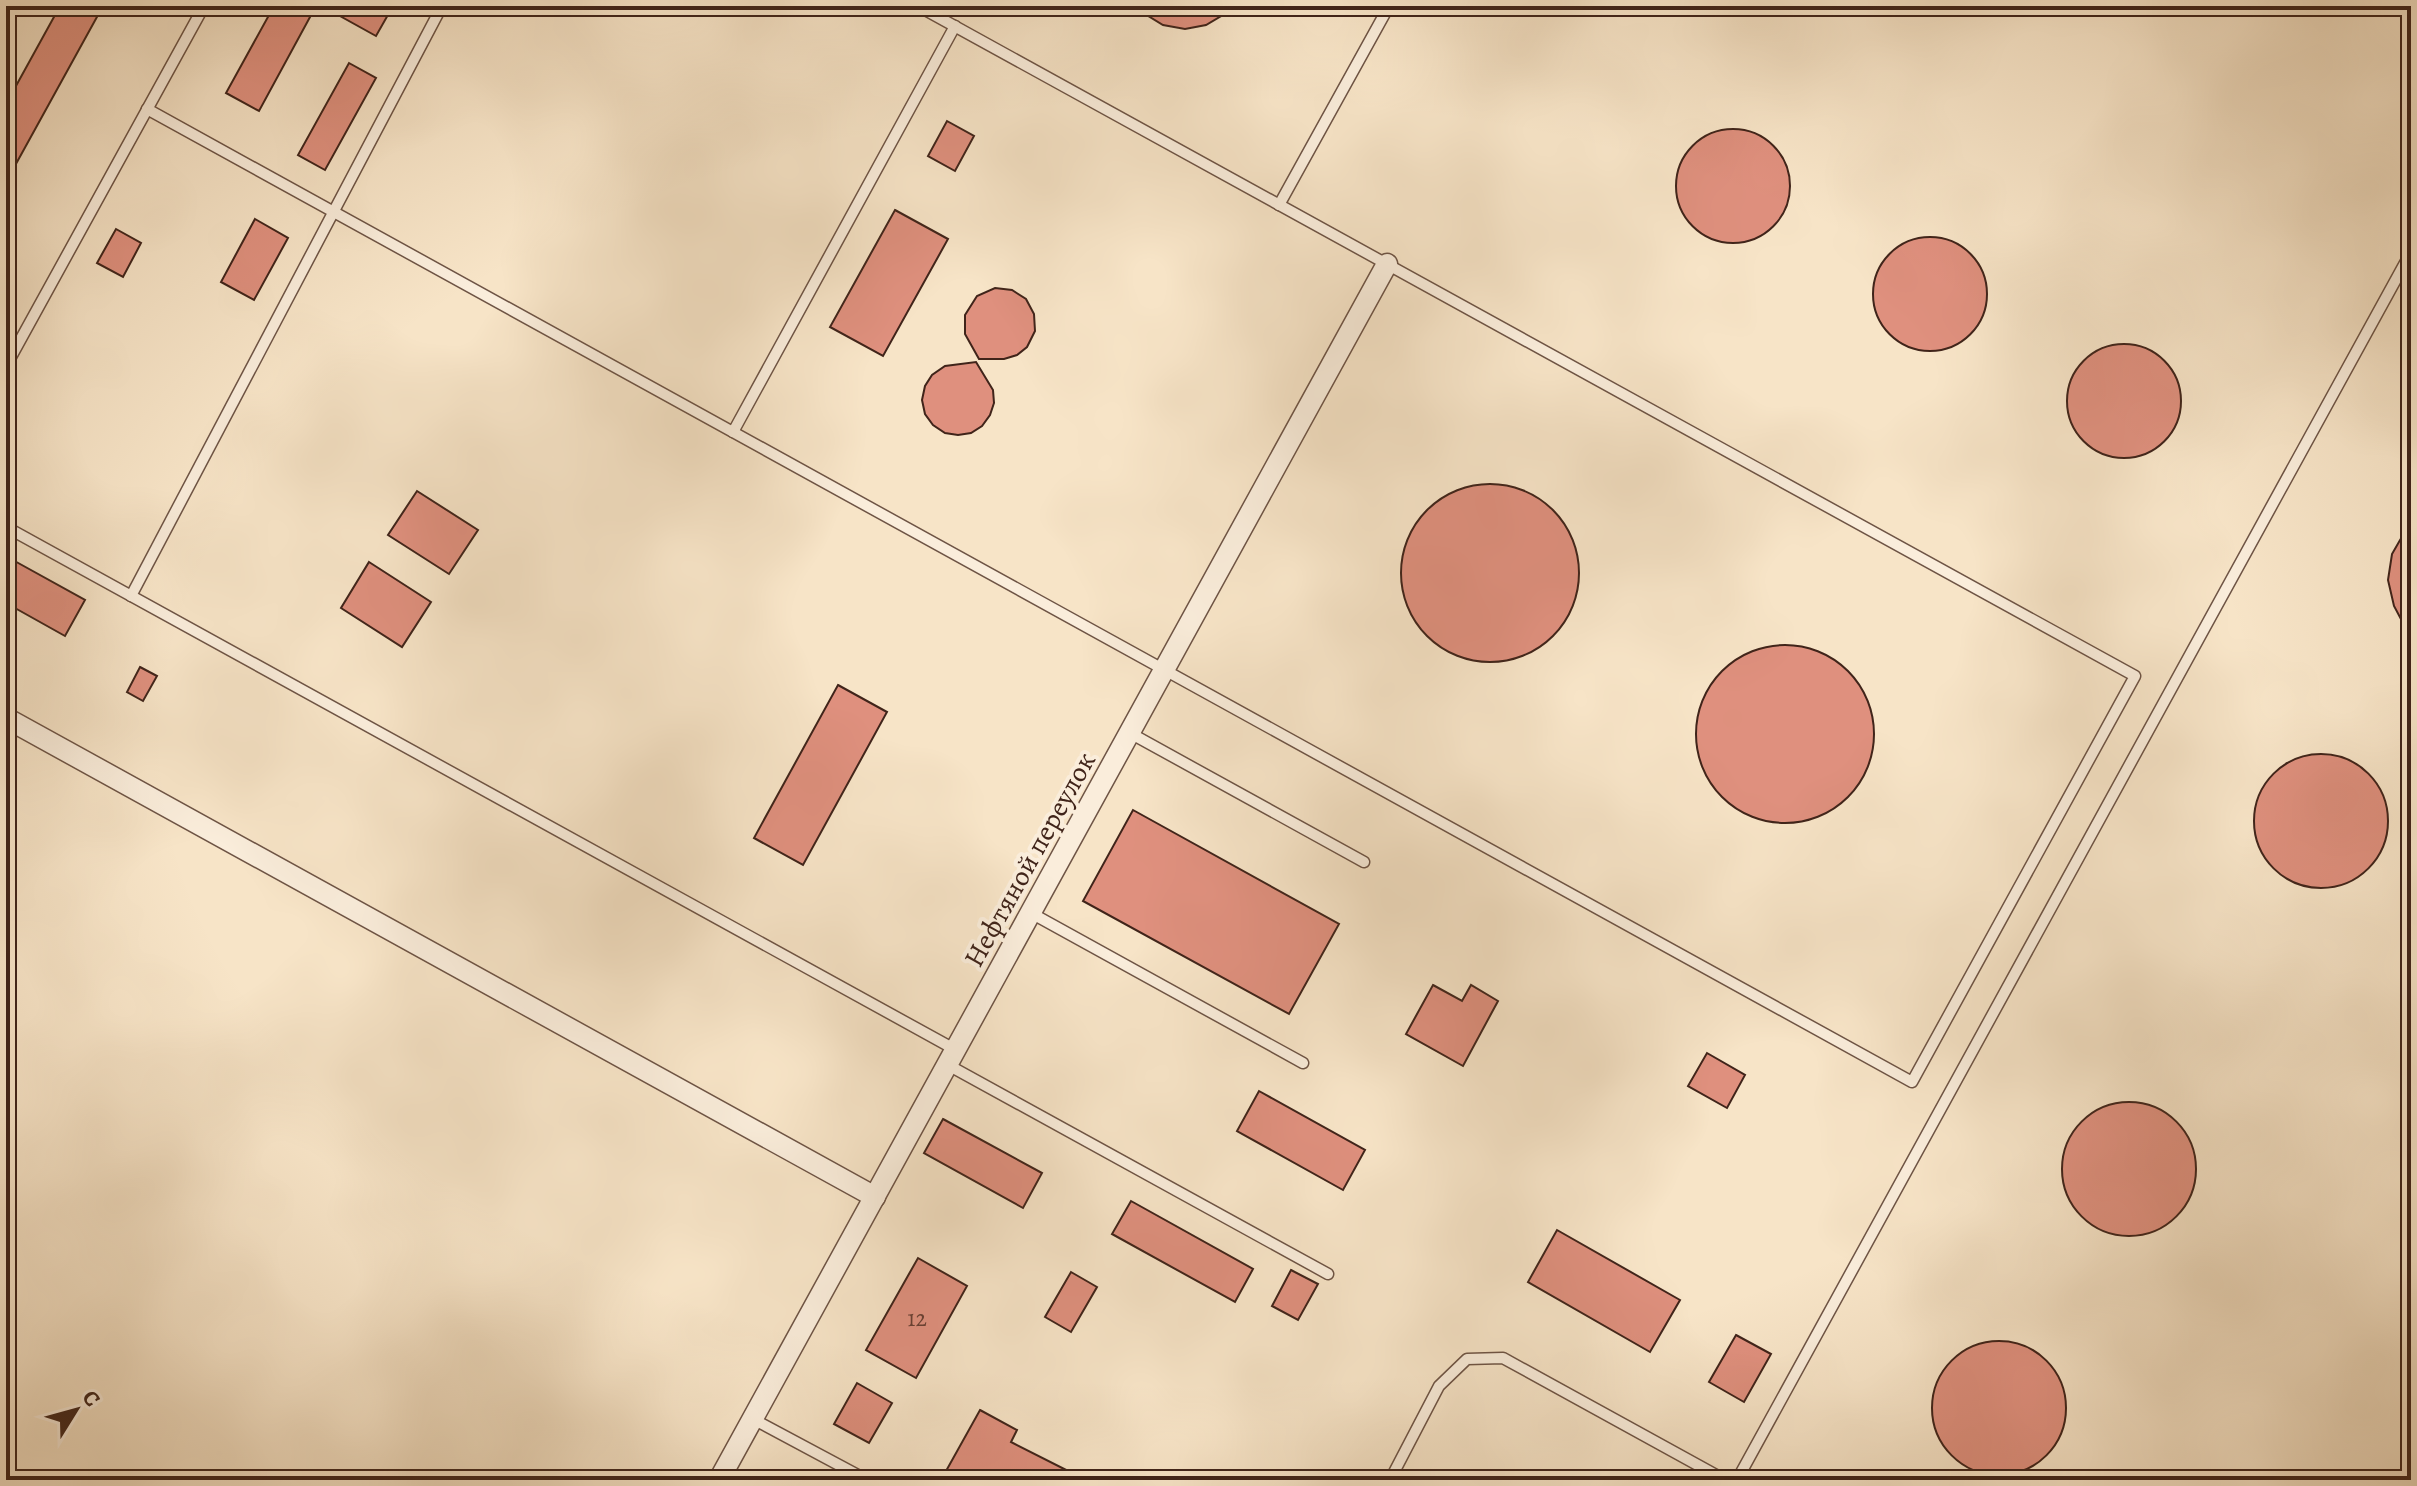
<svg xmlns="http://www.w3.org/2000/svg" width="2417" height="1486" viewBox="0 0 2417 1486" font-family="Alegreya,serif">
	<rect width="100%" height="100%" fill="#f7e4c7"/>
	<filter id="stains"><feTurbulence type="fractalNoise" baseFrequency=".0025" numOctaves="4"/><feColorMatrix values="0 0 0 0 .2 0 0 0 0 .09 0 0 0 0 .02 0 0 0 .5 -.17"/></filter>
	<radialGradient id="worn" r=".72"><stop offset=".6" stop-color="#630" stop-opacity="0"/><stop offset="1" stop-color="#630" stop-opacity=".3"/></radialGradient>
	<g fill="#df907e" stroke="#40241a" stroke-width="2">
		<path d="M60,6H103L6,182V104Z"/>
		<path d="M274,6H316L259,111L226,93Z"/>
		<path d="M322,6H393L376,36Z"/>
		<path d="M1132,6H1238L1206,25L1185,29L1163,25Z"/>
		<path d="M349,63L376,78L325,170L298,155Z"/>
		<path d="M947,121L974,136L955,171L928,156Z"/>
		<circle cx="1733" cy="186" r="57"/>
		<path d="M895,210L948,239L883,356L830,327Z"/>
		<path d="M255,219L288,238L254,300L221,282Z"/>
		<path d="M116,229L141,243L123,277L97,263Z"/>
		<circle cx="1930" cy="294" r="57"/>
		<path d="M995,288L1012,290L1026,299L1034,314L1035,331L1027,347L1017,355L1004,359H979L965,334V315L977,296Z"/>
		<circle cx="2124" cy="401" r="57"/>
		<path d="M976,362L993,390L994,403L990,415L982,426L971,433L958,435L945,433L933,425L925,414L922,400L925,386L932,375L945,366Z"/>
		<circle cx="1490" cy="573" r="89"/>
		<path d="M417,491L478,530L449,574L388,535Z"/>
		<path d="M2411,521V638L2394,606L2388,580L2392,554Z"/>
		<path d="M11,559L85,600L65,636L6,603V568Z"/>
		<path d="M369,562L431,602L402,647L341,608Z"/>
		<circle cx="1785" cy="734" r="89"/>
		<path d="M140,667L157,676L143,701L127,692Z"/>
		<path d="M838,685L887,712L803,865L754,838Z"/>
		<circle cx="2321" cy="821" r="67"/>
		<path d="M1133,810L1339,924L1289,1014L1083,901Z"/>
		<path d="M1433,985L1462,1001L1471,985L1498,1001L1463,1066L1406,1034Z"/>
		<path d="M1707,1053L1745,1075L1727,1108L1688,1086Z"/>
		<path d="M1259,1091L1365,1150L1343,1190L1237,1131Z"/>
		<circle cx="2129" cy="1169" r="67"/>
		<path d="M943,1119L1042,1173L1023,1208L924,1153Z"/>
		<path d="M1131,1201L1253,1269L1235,1302L1112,1234Z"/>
		<path d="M1557,1230L1680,1300L1650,1352L1528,1282Z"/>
		<path d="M918,1258L967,1286L916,1378L866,1350Z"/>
		<path d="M1291,1270L1318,1284L1298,1320L1272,1306Z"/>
		<path d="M1071,1272L1097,1287L1071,1332L1045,1317Z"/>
		<path d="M1736,1335L1771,1354L1744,1402L1709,1382Z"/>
		<circle cx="1999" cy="1408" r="67"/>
		<path d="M857,1383L892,1403L869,1443L834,1424Z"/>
		<path d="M980,1410L1017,1430L1011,1442L1086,1480H941Z"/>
	</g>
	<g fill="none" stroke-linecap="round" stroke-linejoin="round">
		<g stroke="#6e5445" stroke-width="13">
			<g id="service">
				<path d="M147,109L1912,1082L2135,676L918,6"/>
				<path d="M1279,205L1389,6"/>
				<path d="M6,366L204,6"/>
				<path d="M733,432L955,26"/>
				<path d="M6,527L956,1050"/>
				<path d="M131,596L442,6"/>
				<path d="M1130,733L1364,862"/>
				<path d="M1031,913L1303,1063"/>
				<path d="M948,1065L1328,1274"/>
				<path d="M753,1419L867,1480"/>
				<path d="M1390,1480L1439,1386L1467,1359L1503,1358L1725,1480"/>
				<path d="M1737,1480L2411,252"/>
			</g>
		</g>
		<g stroke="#6e5445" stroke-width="23">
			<g id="minor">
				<path d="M6,718L875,1197"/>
				<path d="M719,1480L1387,264"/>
			</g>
		</g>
		<use href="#service" stroke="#faeddb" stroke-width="10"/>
		<use href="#minor" stroke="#faeddb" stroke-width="20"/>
	</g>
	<g text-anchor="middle" stroke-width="8" stroke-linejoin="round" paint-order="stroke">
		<g font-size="24" fill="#683f33">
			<text x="917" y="1326">12</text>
		</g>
		<g font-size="28" fill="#40241a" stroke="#faeddb">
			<text transform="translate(1029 859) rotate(-61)" y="10">Нефтяной переулок</text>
		</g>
	</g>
	<rect width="2417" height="1486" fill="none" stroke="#f7e4c7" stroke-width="32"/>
	<rect x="8" y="8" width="2401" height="1470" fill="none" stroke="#40241a" stroke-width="4"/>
	<rect x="16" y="16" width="2385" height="1454" fill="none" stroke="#40241a" stroke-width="2"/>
	<g transform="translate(76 1410) rotate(53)" stroke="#faeddb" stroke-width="6" paint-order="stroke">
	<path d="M0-6L14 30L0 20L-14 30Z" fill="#40241a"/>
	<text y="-12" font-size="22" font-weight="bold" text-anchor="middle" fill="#40241a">С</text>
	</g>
	<rect width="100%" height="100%" filter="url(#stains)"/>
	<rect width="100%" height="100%" fill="url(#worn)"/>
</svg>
